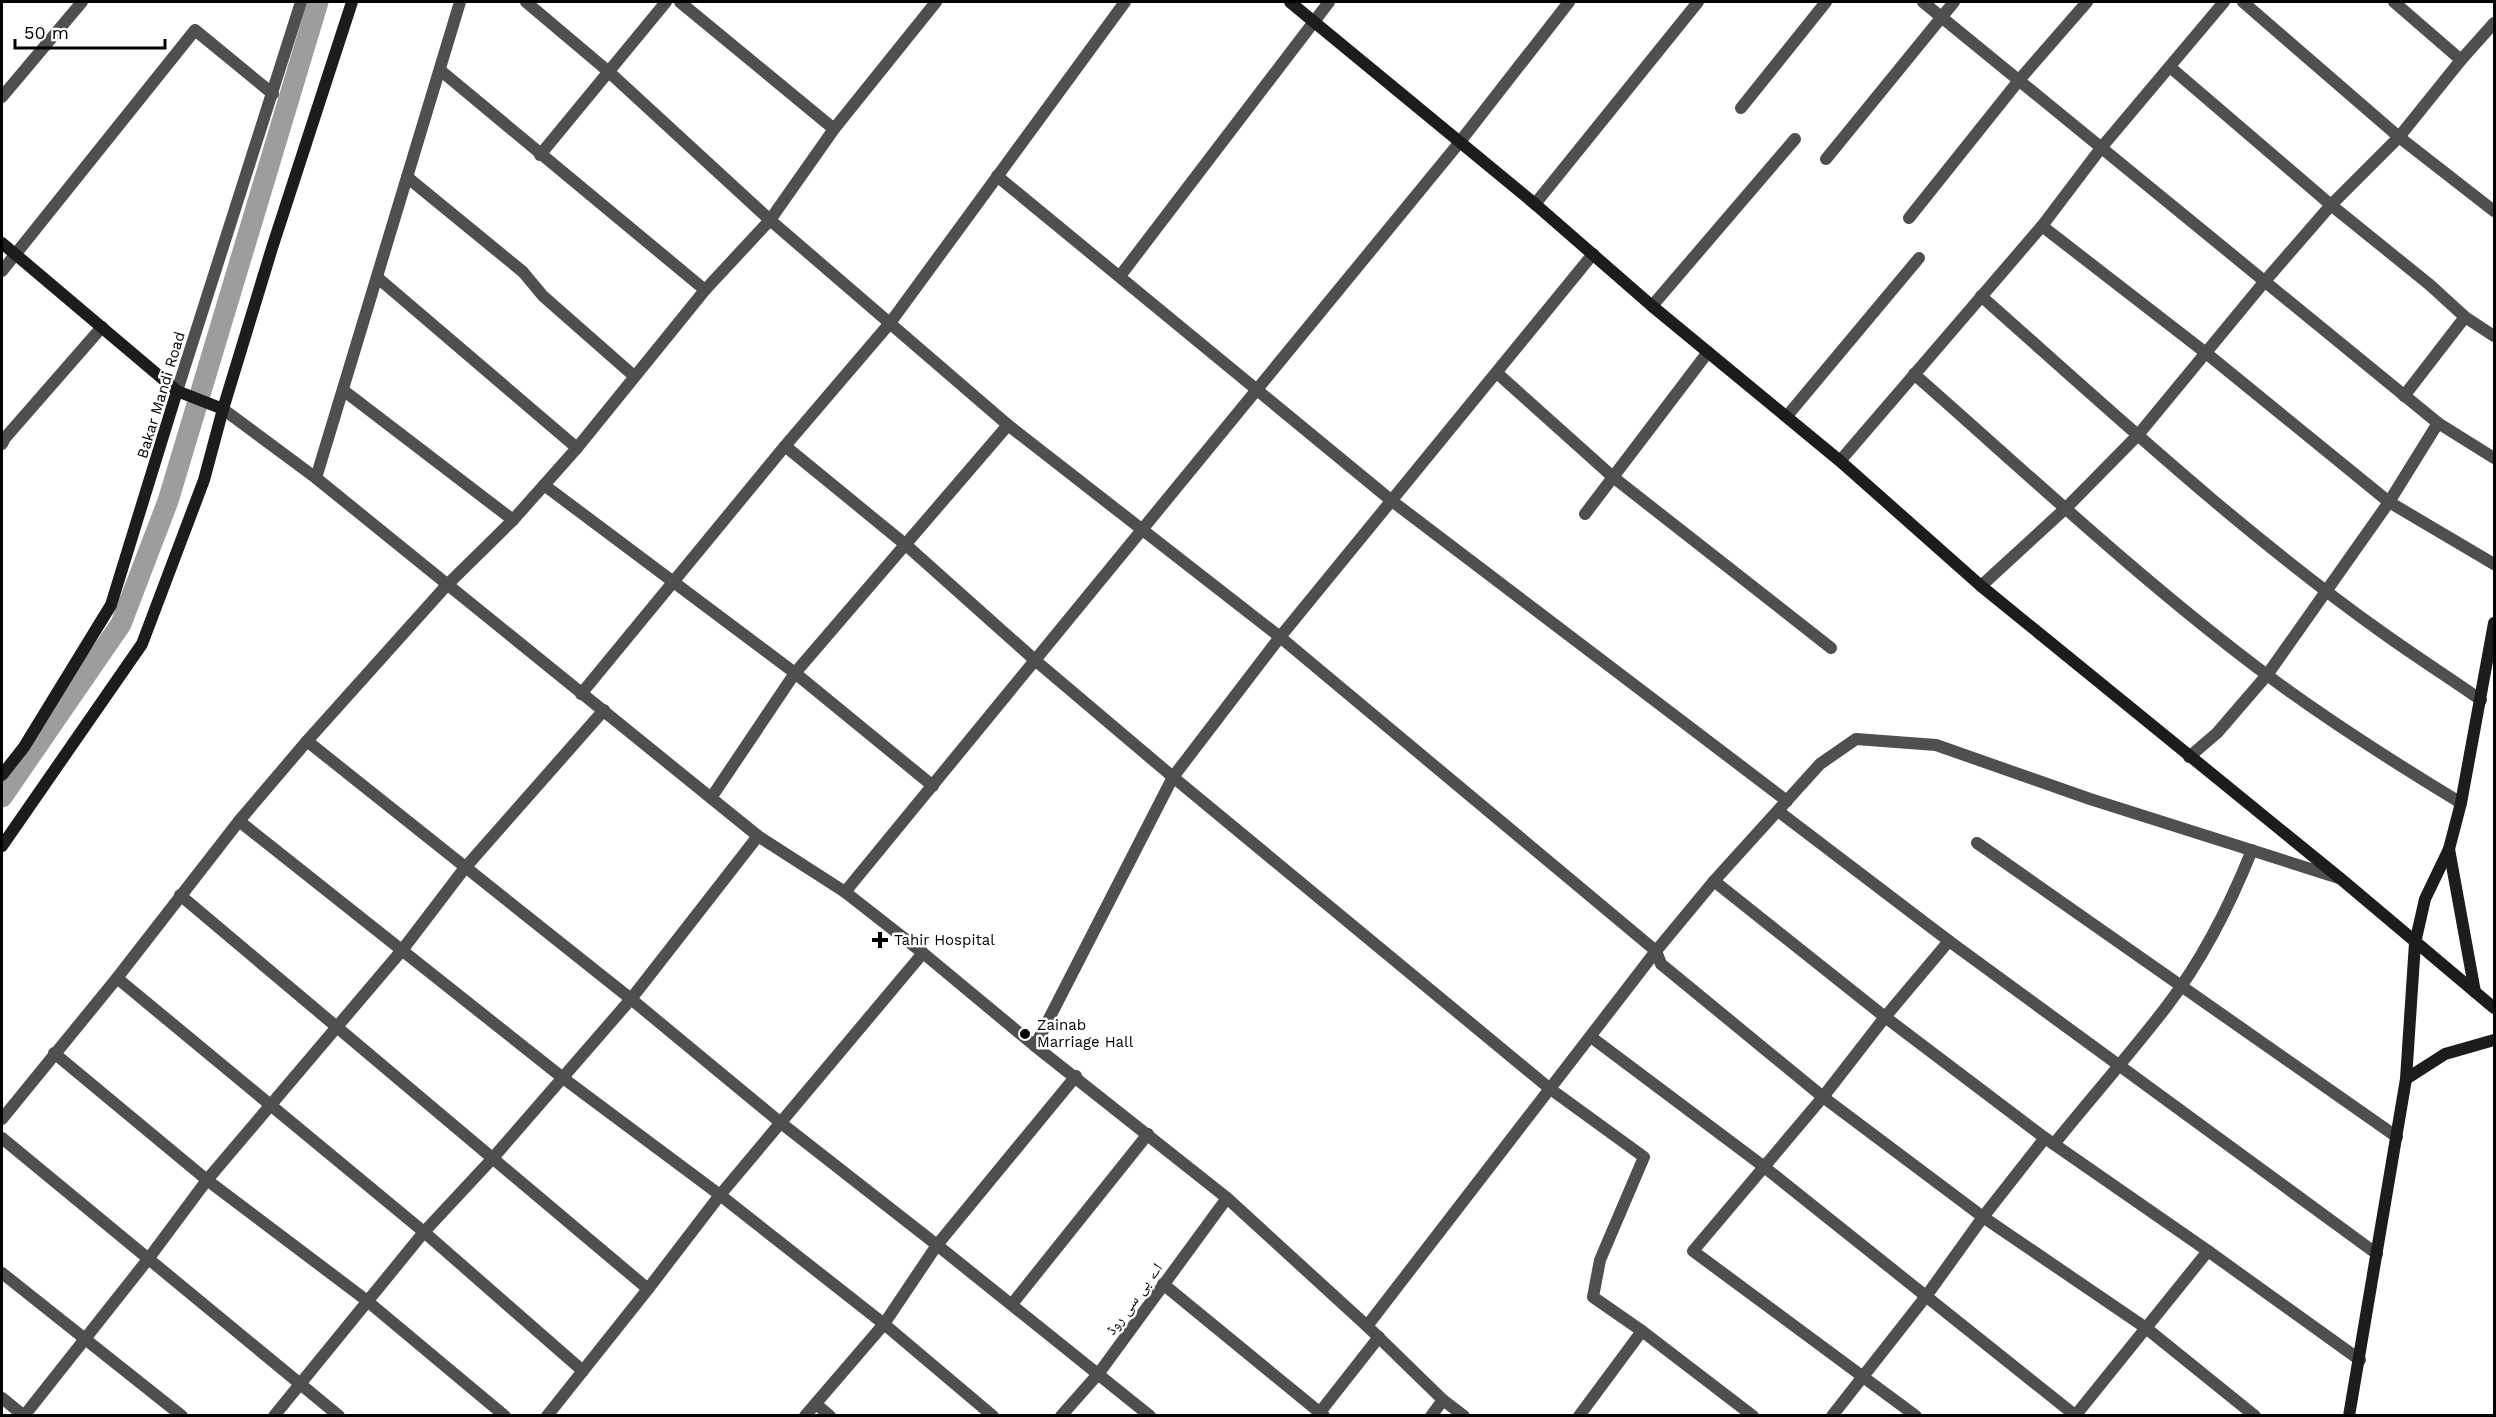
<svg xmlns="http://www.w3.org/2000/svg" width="2496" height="1417" viewBox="0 0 2496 1417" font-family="'Work Sans','Noto Naskh Arabic',sans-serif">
	<rect width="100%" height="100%" fill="#fff"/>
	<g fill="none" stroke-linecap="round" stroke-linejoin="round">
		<path stroke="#9d9d9d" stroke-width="21" d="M2,797L121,624L168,501L318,2"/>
		<g stroke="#4f4f4f" stroke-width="12">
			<path d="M526,2L609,72L770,220L1008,425L1280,637L1656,951L1661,964L1823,1097L1983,1217L2146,1328L2255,1416"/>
			<path d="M680,2L834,129"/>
			<path d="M1923,2L2438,423L2494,458"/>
			<path d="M2243,2L2399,137L2494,211"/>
			<path d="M2394,2L2461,60"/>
			<path d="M2170,67L2331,205L2430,285L2465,317L2494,336"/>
			<path d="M440,70L705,290"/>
			<path d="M2,97L82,2"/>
			<path d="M1741,108L1826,2"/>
			<path d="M540,155L666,2"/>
			<path d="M1826,159L1954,2"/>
			<path d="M997,176L1392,501L1787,801"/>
			<path d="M407,177L523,272L543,296L634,376"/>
			<path d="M1535,204L1698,2"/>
			<path d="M1909,218L2020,79L2087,2"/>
			<path d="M2042,226L2206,353L2389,502L2494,564"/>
			<path d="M1593,254L1280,637L1173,777L1035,1046L1227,1198L1367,1326L1656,951L1714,881L1820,764L1856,739L1936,745L2090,799L2339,878"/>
			<path d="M2,271L195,30L273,94"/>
			<path d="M1120,276L1329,2"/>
			<path d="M378,278L577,448"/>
			<path d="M1981,296C2112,412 2241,532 2383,633C2415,656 2448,677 2481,700"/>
			<path d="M1652,306L1795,139"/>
			<path d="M1497,373L1613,477L1831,648"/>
			<path d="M1914,374C2030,476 2144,583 2267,675C2330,722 2395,763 2461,803"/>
			<path d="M343,390L513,520"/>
			<path d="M177,391L301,2"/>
			<path d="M2404,396L2465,317"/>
			<path d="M223,409L316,478L758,836L845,892L923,953L1035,1046"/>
			<path d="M1787,416L1919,258"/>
			<path d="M2,444L5,438L102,327"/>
			<path d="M785,446L906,545L1036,661L1173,777L1549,1088L1644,1157L1600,1260L1593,1297L1642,1331L1579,1416"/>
			<path d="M1840,461L2042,226L2101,148L2224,2"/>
			<path d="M316,478L460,2"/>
			<path d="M544,485L795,673L933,786"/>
			<path d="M1585,514L1708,352"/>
			<path d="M1981,586L2067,507L2138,435L2265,281L2331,205L2399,137L2461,60L2494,23"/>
			<path d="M581,694L785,446L890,323L1125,2"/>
			<path d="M307,741L631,999L781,1123L937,1245L1150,1416"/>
			<path d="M2189,757L2217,733L2267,675L2389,502L2438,423"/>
			<path d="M711,798L795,673L1008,425"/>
			<path d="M1778,811L1949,941"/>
			<path d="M239,821L563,1078L720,1195L884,1324L993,1416"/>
			<path d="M1977,843L2397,1137"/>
			<path d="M1714,881L1885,1017L2045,1138L2208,1251L2360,1360"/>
			<path d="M845,892L1459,143L1569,2"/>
			<path d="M180,895L648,1289"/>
			<path d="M117,978L424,1232L583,1371"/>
			<path d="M1591,1037L1763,1166L2076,1416"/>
			<path d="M54,1053L207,1180L366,1300L505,1416"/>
			<path d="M2,1119L117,978L239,821L307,741L446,586L513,520L577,448L705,290L770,220L834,129L936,2"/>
			<path d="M2,1138L339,1416"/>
			<path d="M2054,1144C2091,1098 2131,1053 2167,1006C2202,960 2230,905 2252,850"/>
			<path d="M2,1273L182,1416"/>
			<path d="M1163,1284L1324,1416"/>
			<path d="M1012,1304L1148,1134"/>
			<path d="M1367,1326L1443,1400L1431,1416"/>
			<path d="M1642,1331L1753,1416"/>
			<path d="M2,1398L24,1416"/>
			<path d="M1443,1400L1464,1416"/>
			<path d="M816,1404L830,1416"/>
			<path d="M24,1416L149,1258L207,1180L403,949L464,869L604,710"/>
			<path d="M274,1416L424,1232L492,1159L631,999L758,836"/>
			<path d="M547,1416L648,1289L720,1195L923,953"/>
			<path d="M805,1416L884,1324L937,1245L1076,1076"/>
			<path d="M1061,1416L1099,1373L1227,1198"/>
			<path d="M1317,1416L1379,1337"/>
			<path d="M1832,1416L1927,1295L1983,1217L2045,1138"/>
			<path d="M1916,1416L1693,1251L1823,1097L1885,1017L1949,941L2377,1254"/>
			<path d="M2075,1416L2208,1251"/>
		</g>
		<g stroke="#1c1c1c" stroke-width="12">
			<path d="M1290,2L1535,204L1652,306L1840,461L1981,586L2341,879L2494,1008"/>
			<path d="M2,243L177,391L223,409"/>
			<path d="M2,775L24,747L111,605L177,391"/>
			<path d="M2,846L142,644L204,480L223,409L272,248L352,2"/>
			<path d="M2449,849L2475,992"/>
			<path d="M2406,1079L2445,1054L2494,1040"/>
			<path d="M2349,1416L2406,1079L2415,943L2425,899L2449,849L2461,803L2494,623"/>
		</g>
	</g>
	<g fill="#000" stroke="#fff" stroke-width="2">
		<path d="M877 931h6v6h6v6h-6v6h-6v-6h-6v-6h6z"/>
		<circle cx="1025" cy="1034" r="6"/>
	</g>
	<g text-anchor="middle" stroke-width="5" stroke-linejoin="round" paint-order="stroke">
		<g font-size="15" fill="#000" stroke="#fff">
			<text transform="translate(161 395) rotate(-73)" y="5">Bakar Mandi Road</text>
			<text transform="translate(1134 1299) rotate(-54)" y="5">اے بی سی روڈ</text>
		</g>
		<g font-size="15" fill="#000" stroke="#fff" text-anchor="start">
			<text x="894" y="945">Tahir Hospital</text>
			<text x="1037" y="1030">Zainab<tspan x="1037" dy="17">Marriage Hall</tspan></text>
		</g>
	</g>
	<rect width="2496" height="1417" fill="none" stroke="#000000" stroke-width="6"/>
	<path d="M15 39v9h150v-9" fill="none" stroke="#000000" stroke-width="3"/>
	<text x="24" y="39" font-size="18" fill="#000000" stroke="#ffffff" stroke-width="4.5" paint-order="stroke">50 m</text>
</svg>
